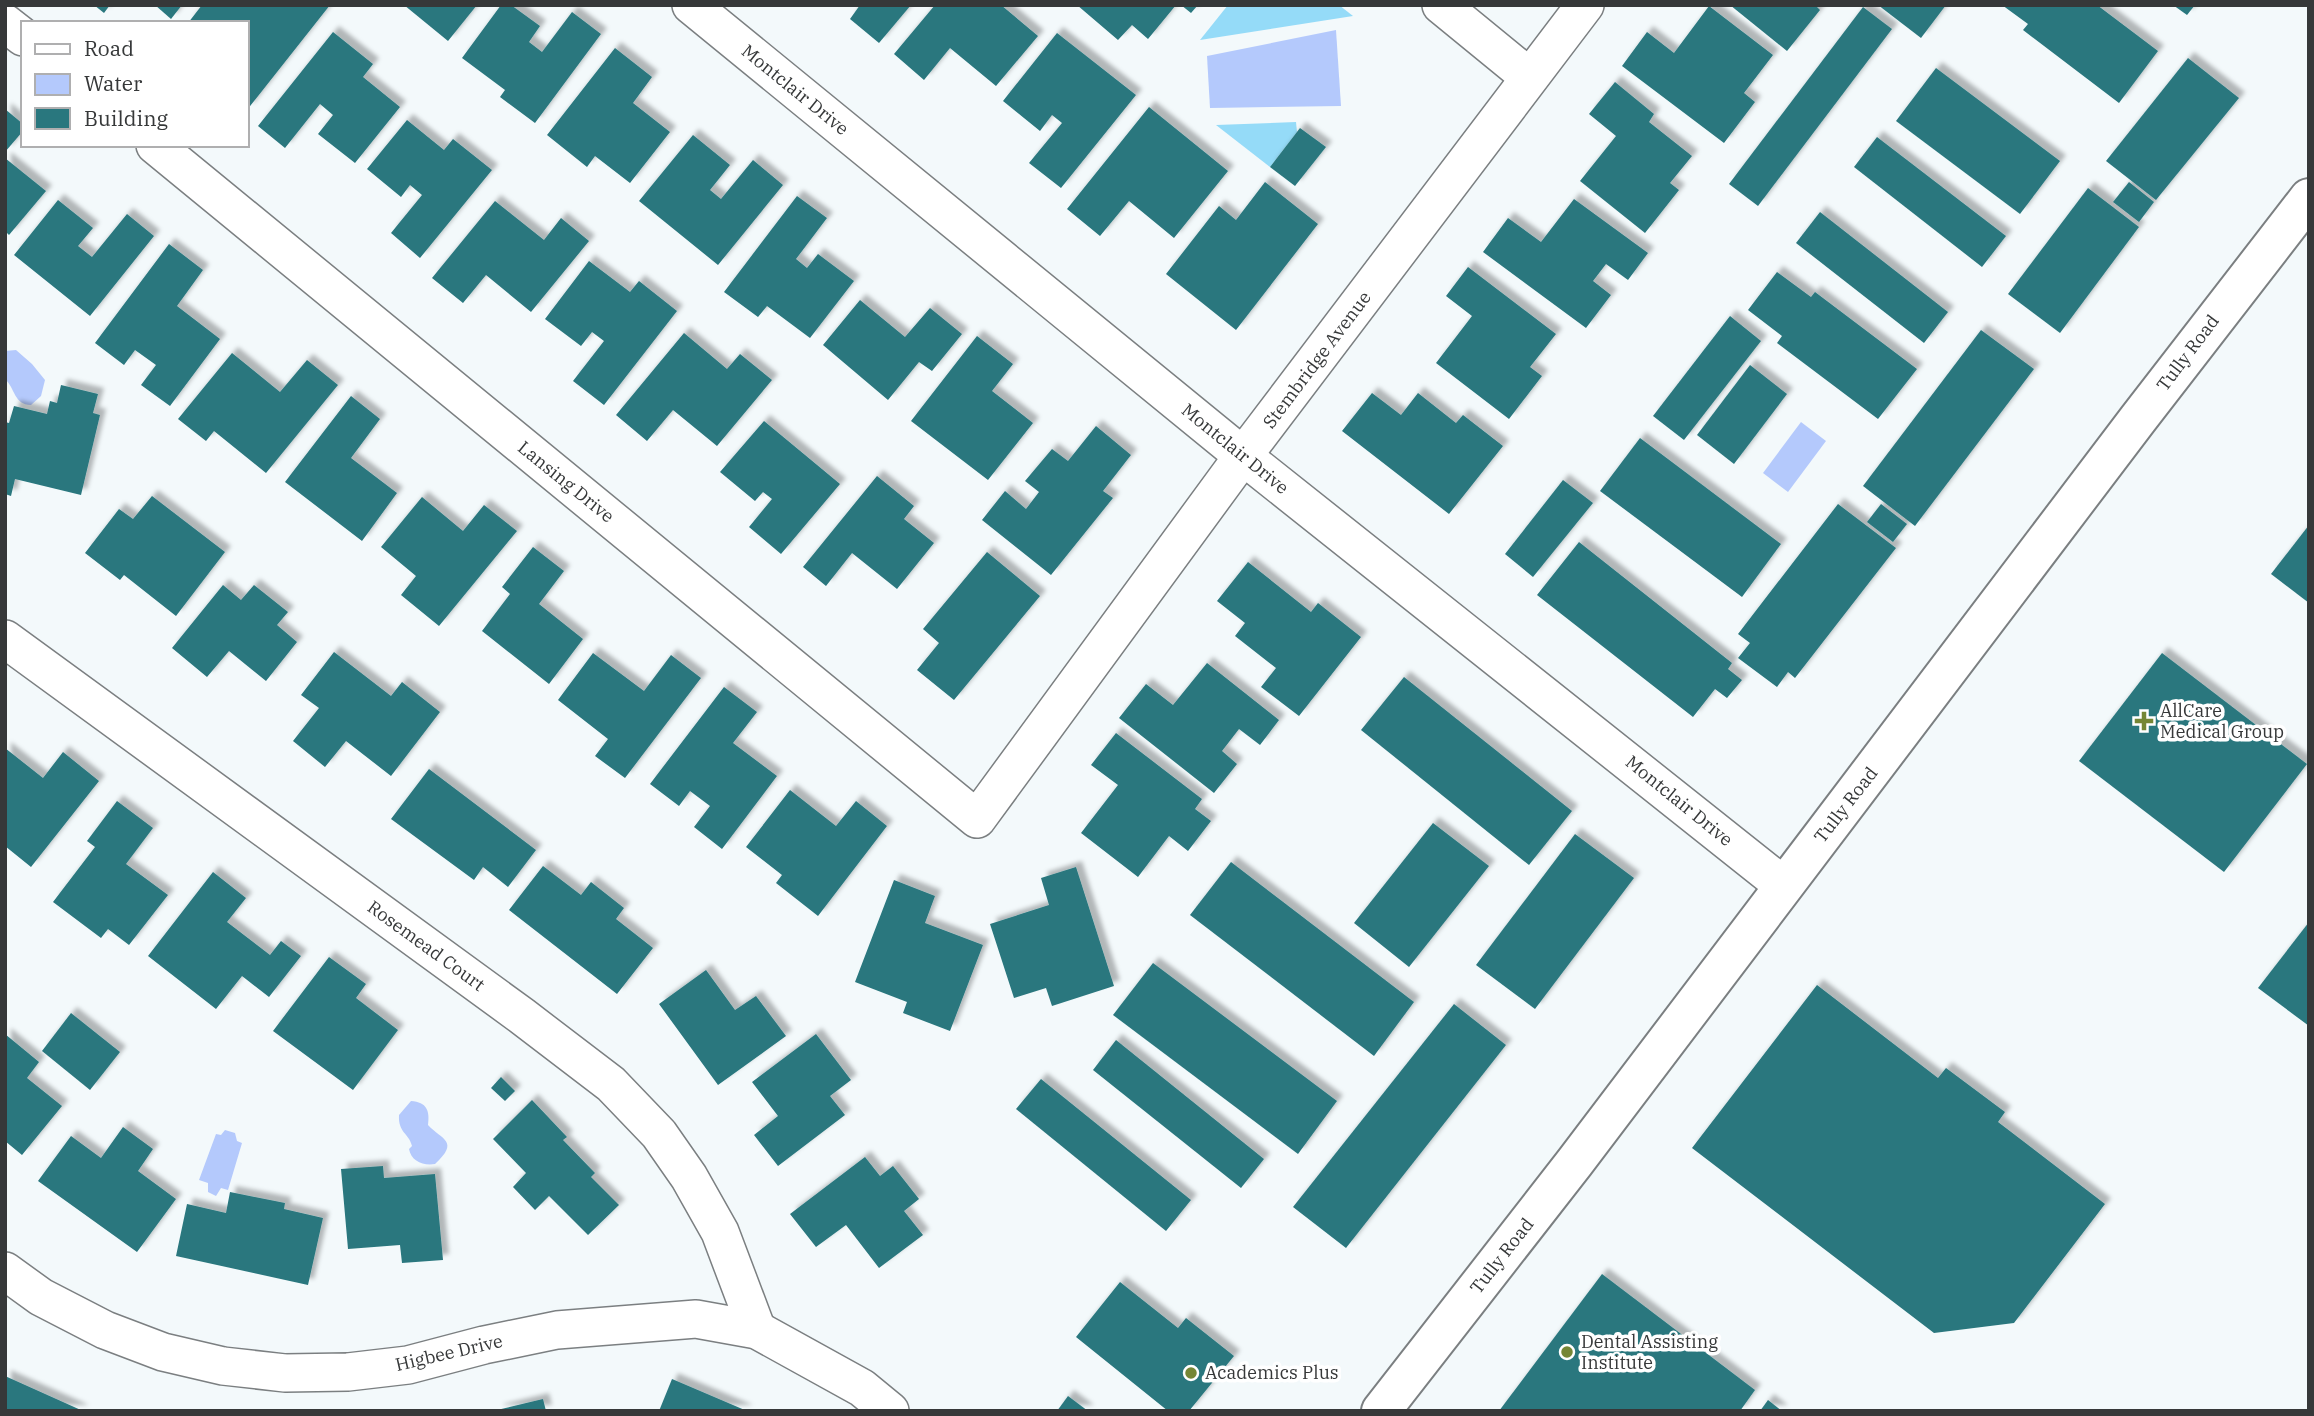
<svg xmlns="http://www.w3.org/2000/svg" width="2314" height="1416" viewBox="0 0 2314 1416" font-family="'IBM Plex Serif',serif">
	<defs>
		<filter id="shadow"><feDropShadow dx="6" dy="-6" stdDeviation="2" flood-color="#0004"/></filter>
	</defs>
	<rect width="100%" height="100%" fill="#f3f9fb"/>
	<g fill="#95dbf8">
		<path d="M1228,5H1339L1353,16L1200,40Z"/>
		<path d="M1296,122L1297,132L1270,167L1216,125Z"/>
	</g>
	<g fill="#b4c9fc">
		<path d="M1336,30L1341,106L1210,108L1207,56Z"/>
		<path d="M16,350L32,364L45,380L41,396L31,405C14,405 15,388 5,379V351Z"/>
		<path d="M1801,422L1826,441L1788,492L1763,473Z"/>
		<path d="M411,1101C427,1102 430,1111 428,1125C442,1140 460,1141 435,1164C423,1166 411,1161 409,1149L412,1146C409,1133 398,1133 399,1115Z"/>
		<path d="M225,1130L235,1133L237,1141L242,1143L228,1190L221,1188L216,1196L208,1192V1183L199,1180L216,1134L221,1135Z"/>
	</g>
	<g fill="#29777e" filter="url(#shadow)">
		<path d="M94,5H110L104,13Z"/>
		<path d="M155,5H182L171,19Z"/>
		<path d="M202,5L306,6L330,5L247,110V23H188Z"/>
		<path d="M404,5H477L448,41Z"/>
		<path d="M501,5H511L540,26L529,42L542,52L572,12L601,34L535,123L500,97L505,90L462,58Z"/>
		<path d="M860,5H911L879,43L850,19Z"/>
		<path d="M935,5H1001L1038,36L996,86L950,48L924,80L894,54Z"/>
		<path d="M1077,5H1176L1148,39L1132,25L1118,40Z"/>
		<path d="M1181,5H1198L1191,13Z"/>
		<path d="M1730,5H1815L1820,10L1787,51Z"/>
		<path d="M1878,5H1946L1921,38Z"/>
		<path d="M2002,5H2097L2158,51L2119,103L2023,30L2028,24Z"/>
		<path d="M2173,5H2195L2187,15Z"/>
		<path d="M1709,6L1773,55L1744,93L1755,102L1724,143L1622,66L1647,32L1674,53Z"/>
		<path d="M1863,7L1892,29L1758,206L1729,184Z"/>
		<path d="M333,32L373,64L363,77L400,107L355,163L318,134L333,115L320,104L285,148L258,126Z"/>
		<path d="M1057,33L1136,95L1061,188L1029,163L1062,123L1052,115L1040,131L1003,101Z"/>
		<path d="M615,48L652,77L633,103L670,132L630,183L595,156L587,167L547,135Z"/>
		<path d="M2188,58L2239,98L2156,200L2106,161Z"/>
		<path d="M1936,68L2060,161L2020,214L1896,121Z"/>
		<path d="M1615,82L1654,114L1649,122L1692,156L1670,183L1679,190L1645,233L1580,181L1616,136L1589,114Z"/>
		<path d="M1149,107L1228,171L1174,238L1129,201L1100,236L1067,209Z"/>
		<path d="M5,109L23,124V131L5,152Z"/>
		<path d="M407,120L444,150L453,139L492,170L420,258L391,233L422,195L410,185L401,197L367,169Z"/>
		<path d="M1300,128L1326,147L1295,186L1270,167Z"/>
		<path d="M693,135L730,165L710,190L721,199L753,160L783,185L718,265L639,201Z"/>
		<path d="M1877,137L2006,236L1982,267L1854,167Z"/>
		<path d="M5,158L46,191L9,235L5,231Z"/>
		<path d="M1265,182L1318,224L1236,330L1166,274L1219,206L1236,220Z"/>
		<path d="M2129,182L2154,202L2139,222L2113,202Z"/>
		<path d="M2088,188L2139,227L2060,333L2008,294Z"/>
		<path d="M797,196L827,218L796,259L807,268L818,254L854,281L810,338L767,306L758,317L724,292Z"/>
		<path d="M1574,199L1648,253L1628,280L1606,264L1593,281L1611,295L1586,328L1483,252L1508,218L1541,242Z"/>
		<path d="M58,200L93,228L78,246L92,257L127,214L154,236L90,316L14,255Z"/>
		<path d="M495,201L544,240L561,218L589,241L531,312L486,275L463,303L432,278Z"/>
		<path d="M1820,212L1948,312L1924,343L1796,243Z"/>
		<path d="M169,244L203,270L177,306L220,339L170,406L141,385L156,365L135,350L124,365L95,343Z"/>
		<path d="M589,261L630,292L639,281L677,311L604,405L573,381L604,341L592,332L581,346L545,319Z"/>
		<path d="M1468,267L1556,334L1530,367L1542,376L1509,419L1436,363L1472,316L1446,296Z"/>
		<path d="M1777,272L1811,297L1815,292L1917,369L1878,419L1777,343L1782,336L1748,310Z"/>
		<path d="M860,300L905,337L930,308L962,334L932,371L919,362L888,400L823,345Z"/>
		<path d="M1730,316L1761,341L1684,440L1653,416Z"/>
		<path d="M1981,330L2034,369L1915,526L1863,486Z"/>
		<path d="M684,333L727,369L740,354L772,380L717,446L673,410L647,441L616,415Z"/>
		<path d="M977,336L1013,364L992,391L1033,423L988,480L911,421Z"/>
		<path d="M232,353L280,392L307,360L338,385L266,473L214,431L206,441L178,419Z"/>
		<path d="M1750,365L1787,394L1734,464L1697,435Z"/>
		<path d="M61,385L98,394L93,413L100,415L81,495L15,479L11,496L5,494V422L9,423L14,406L47,414L50,401L57,403Z"/>
		<path d="M1372,393L1401,415L1418,393L1456,423L1463,415L1503,446L1449,514L1342,431Z"/>
		<path d="M351,396L380,419L351,458L397,493L362,541L285,482Z"/>
		<path d="M764,421L840,484L781,554L749,527L772,499L763,492L755,501L720,472Z"/>
		<path d="M1096,426L1131,455L1103,491L1113,498L1051,575L982,520L1005,491L1026,509L1039,492L1025,481L1052,449L1068,461Z"/>
		<path d="M1640,438L1781,544L1742,597L1600,491Z"/>
		<path d="M877,476L914,506L904,519L934,543L897,589L852,553L826,586L803,567Z"/>
		<path d="M1563,480L1593,503L1533,577L1505,554Z"/>
		<path d="M152,496L225,552L176,616L124,575L120,580L85,553L119,509L133,519Z"/>
		<path d="M422,497L463,531L484,505L517,531L439,626L401,595L416,576L381,547Z"/>
		<path d="M1838,504L1896,548L1795,678L1788,672L1777,687L1738,658L1750,643L1738,634Z"/>
		<path d="M1881,504L1907,524L1893,542L1867,522Z"/>
		<path d="M2309,525V603L2271,574Z"/>
		<path d="M1579,542L1732,663L1728,669L1742,680L1727,698L1715,689L1693,717L1537,595Z"/>
		<path d="M533,547L564,571L539,604L583,639L549,684L482,631L510,594L502,587Z"/>
		<path d="M987,552L1040,596L954,700L917,670L939,643L923,629Z"/>
		<path d="M1248,562L1311,612L1318,603L1361,637L1299,716L1261,687L1276,668L1235,636L1245,623L1217,601Z"/>
		<path d="M223,585L241,600L254,585L288,612L277,625L297,642L266,681L229,651L207,677L172,648Z"/>
		<path d="M334,652L391,696L402,682L440,712L391,776L346,741L325,767L293,741L319,708L301,695Z"/>
		<path d="M593,653L644,691L671,655L701,678L625,778L595,756L608,739L558,700Z"/>
		<path d="M2162,653L2307,764L2224,872L2079,761Z"/>
		<path d="M1207,663L1279,720L1260,745L1239,729L1222,751L1237,764L1214,793L1119,718L1146,684L1173,705Z"/>
		<path d="M1404,677L1572,811L1529,865L1361,730Z"/>
		<path d="M724,687L757,712L733,743L777,776L722,849L694,827L710,806L690,791L679,806L650,784Z"/>
		<path d="M1116,733L1202,799L1195,809L1211,821L1188,851L1169,836L1138,877L1081,833L1118,785L1091,765Z"/>
		<path d="M5,748L43,778L63,752L99,781L31,867L5,846Z"/>
		<path d="M429,769L536,850L508,887L483,867L474,880L391,819Z"/>
		<path d="M790,790L836,826L856,801L887,826L818,916L776,883L782,875L746,847Z"/>
		<path d="M117,801L153,828L126,864L168,895L129,945L108,929L101,938L53,902L95,847L87,841Z"/>
		<path d="M1433,823L1489,866L1409,967L1354,923Z"/>
		<path d="M1575,834L1634,878L1535,1009L1476,965Z"/>
		<path d="M1231,862L1414,1002L1374,1056L1190,915Z"/>
		<path d="M543,866L581,895L591,882L624,908L616,919L653,948L617,994L509,910Z"/>
		<path d="M1076,867L1114,986L1052,1006L1046,988L1014,998L990,924L1049,905L1041,878Z"/>
		<path d="M213,872L246,898L227,922L270,955L281,941L301,956L269,997L242,976L216,1009L148,956Z"/>
		<path d="M894,880L935,896L925,923L983,945L950,1031L903,1013L907,1002L855,982Z"/>
		<path d="M2309,922V1026L2258,988Z"/>
		<path d="M329,957L366,984L356,998L398,1030L353,1090L273,1031Z"/>
		<path d="M1153,963L1337,1101L1298,1154L1113,1015Z"/>
		<path d="M706,970L735,1010L756,996L786,1036L718,1085L659,1004Z"/>
		<path d="M1817,985L1938,1078L1946,1068L2005,1112L1998,1122L2105,1204L2014,1323L1934,1333L1692,1148Z"/>
		<path d="M1454,1004L1506,1045L1346,1248L1293,1207Z"/>
		<path d="M71,1013L120,1052L90,1090L42,1051Z"/>
		<path d="M5,1034L39,1062L27,1078L62,1106L22,1155L5,1141Z"/>
		<path d="M816,1034L851,1080L830,1096L845,1115L778,1166L754,1135L778,1116L752,1082Z"/>
		<path d="M1116,1040L1264,1159L1241,1188L1093,1070Z"/>
		<path d="M501,1077L515,1091L505,1101L491,1088Z"/>
		<path d="M1041,1079L1191,1200L1166,1231L1016,1109Z"/>
		<path d="M532,1100L567,1137L563,1140L595,1173L591,1177L619,1205L588,1235L549,1196L535,1210L513,1187L526,1173L493,1139Z"/>
		<path d="M123,1127L153,1149L138,1171L176,1199L137,1252L38,1181L71,1136L101,1158Z"/>
		<path d="M865,1157L880,1176L893,1166L919,1199L904,1211L923,1235L879,1268L846,1225L816,1247L790,1214Z"/>
		<path d="M383,1166L384,1178L435,1174L443,1260L402,1263L400,1245L348,1249L341,1169Z"/>
		<path d="M230,1192L285,1203L284,1209L323,1218L308,1285L176,1256L187,1204L226,1213Z"/>
		<path d="M1602,1274L1755,1390L1740,1411H1499Z"/>
		<path d="M1120,1282L1178,1328L1186,1318L1234,1356L1189,1411H1168L1076,1337Z"/>
		<path d="M5,1376L83,1411H5Z"/>
		<path d="M672,1379L747,1411H659Z"/>
		<path d="M1068,1396L1088,1411H1057Z"/>
		<path d="M543,1399L546,1411H498L497,1410Z"/>
		<path d="M1768,1400L1782,1411H1760Z"/>
	</g>
	<g fill="none" stroke-linecap="round" stroke-linejoin="round">
		<g stroke="#7b7f81" stroke-width="40">
			<g id="minor">
				<path d="M691,5L1243,456L1784,886"/>
				<path d="M1441,5L1529,77"/>
				<path d="M5,23L23,37"/>
				<path d="M155,145L977,819L1243,456L1585,5"/>
				<path d="M5,639L522,1016L611,1084L659,1134L689,1177L720,1232L757,1330"/>
				<path d="M5,1271L41,1297L105,1330L163,1352L223,1366L285,1373L348,1372L408,1365L484,1345L557,1330L696,1319L757,1330L862,1388L890,1411"/>
			</g>
		</g>
		<g stroke="#7b7f81" stroke-width="42">
			<path id="secondary" d="M1381,1411L1575,1162L2138,419L2309,198"/>
		</g>
		<use href="#minor" stroke="#fff" stroke-width="37"/>
		<use href="#secondary" stroke="#fff" stroke-width="38"/>
	</g>
	<g fill="#758635" stroke="#fff" stroke-width="2.5">
		<path d="M2140.5 710.5h7v7h7v7h-7v7h-7v-7h-7v-7h7z"/>
		<circle cx="1567" cy="1352" r="7"/>
		<circle cx="1191" cy="1373" r="7"/>
	</g>
	<g text-anchor="middle" stroke-width="7" stroke-linejoin="round" paint-order="stroke">
		<g font-size="18" fill="#363839" stroke="#fff">
			<text transform="translate(795 90) rotate(39)" y="6">Montclair Drive</text>
			<text transform="translate(2188 353) rotate(-53)" y="6">Tully Road</text>
			<text transform="translate(1317 360) rotate(-53)" y="6">Stembridge Avenue</text>
			<text transform="translate(1235 449) rotate(39)" y="6">Montclair Drive</text>
			<text transform="translate(566 482) rotate(39)" y="6">Lansing Drive</text>
			<text transform="translate(1679 801) rotate(39)" y="6">Montclair Drive</text>
			<text transform="translate(1846 805) rotate(-52)" y="6">Tully Road</text>
			<text transform="translate(426 946) rotate(36)" y="6">Rosemead Court</text>
			<text transform="translate(1502 1256) rotate(-52)" y="6">Tully Road</text>
			<text transform="translate(449 1353) rotate(-13)" y="6">Higbee Drive</text>
		</g>
		<g font-size="18" fill="#363839" stroke="#fff" text-anchor="start">
			<text x="2160" y="717">AllCare<tspan x="2160" dy="21">Medical Group</tspan></text>
			<text x="1581" y="1348">Dental Assisting<tspan x="1581" dy="21">Institute</tspan></text>
			<text x="1205" y="1379">Academics Plus</text>
		</g>
	</g>
	<rect width="2314" height="1416" fill="none" stroke="#363839" stroke-width="14"/>
	<rect x="21" y="21" width="228" height="126" fill="#ffffff" stroke="#afafb0" stroke-width="2"/>
	<rect x="35" y="44" width="35" height="10" fill="#ffffff" stroke="#afafb0" stroke-width="2"/>
	<text x="84" y="56" font-size="21" fill="#363839">Road</text>
	<rect x="35" y="74" width="35" height="21" fill="#b4c9fc" stroke="#afafb0" stroke-width="2"/>
	<text x="84" y="91" font-size="21" fill="#363839">Water</text>
	<rect x="35" y="108" width="35" height="21" fill="#29777e" stroke="#afafb0" stroke-width="2"/>
	<text x="84" y="126" font-size="21" fill="#363839">Building</text>
</svg>
